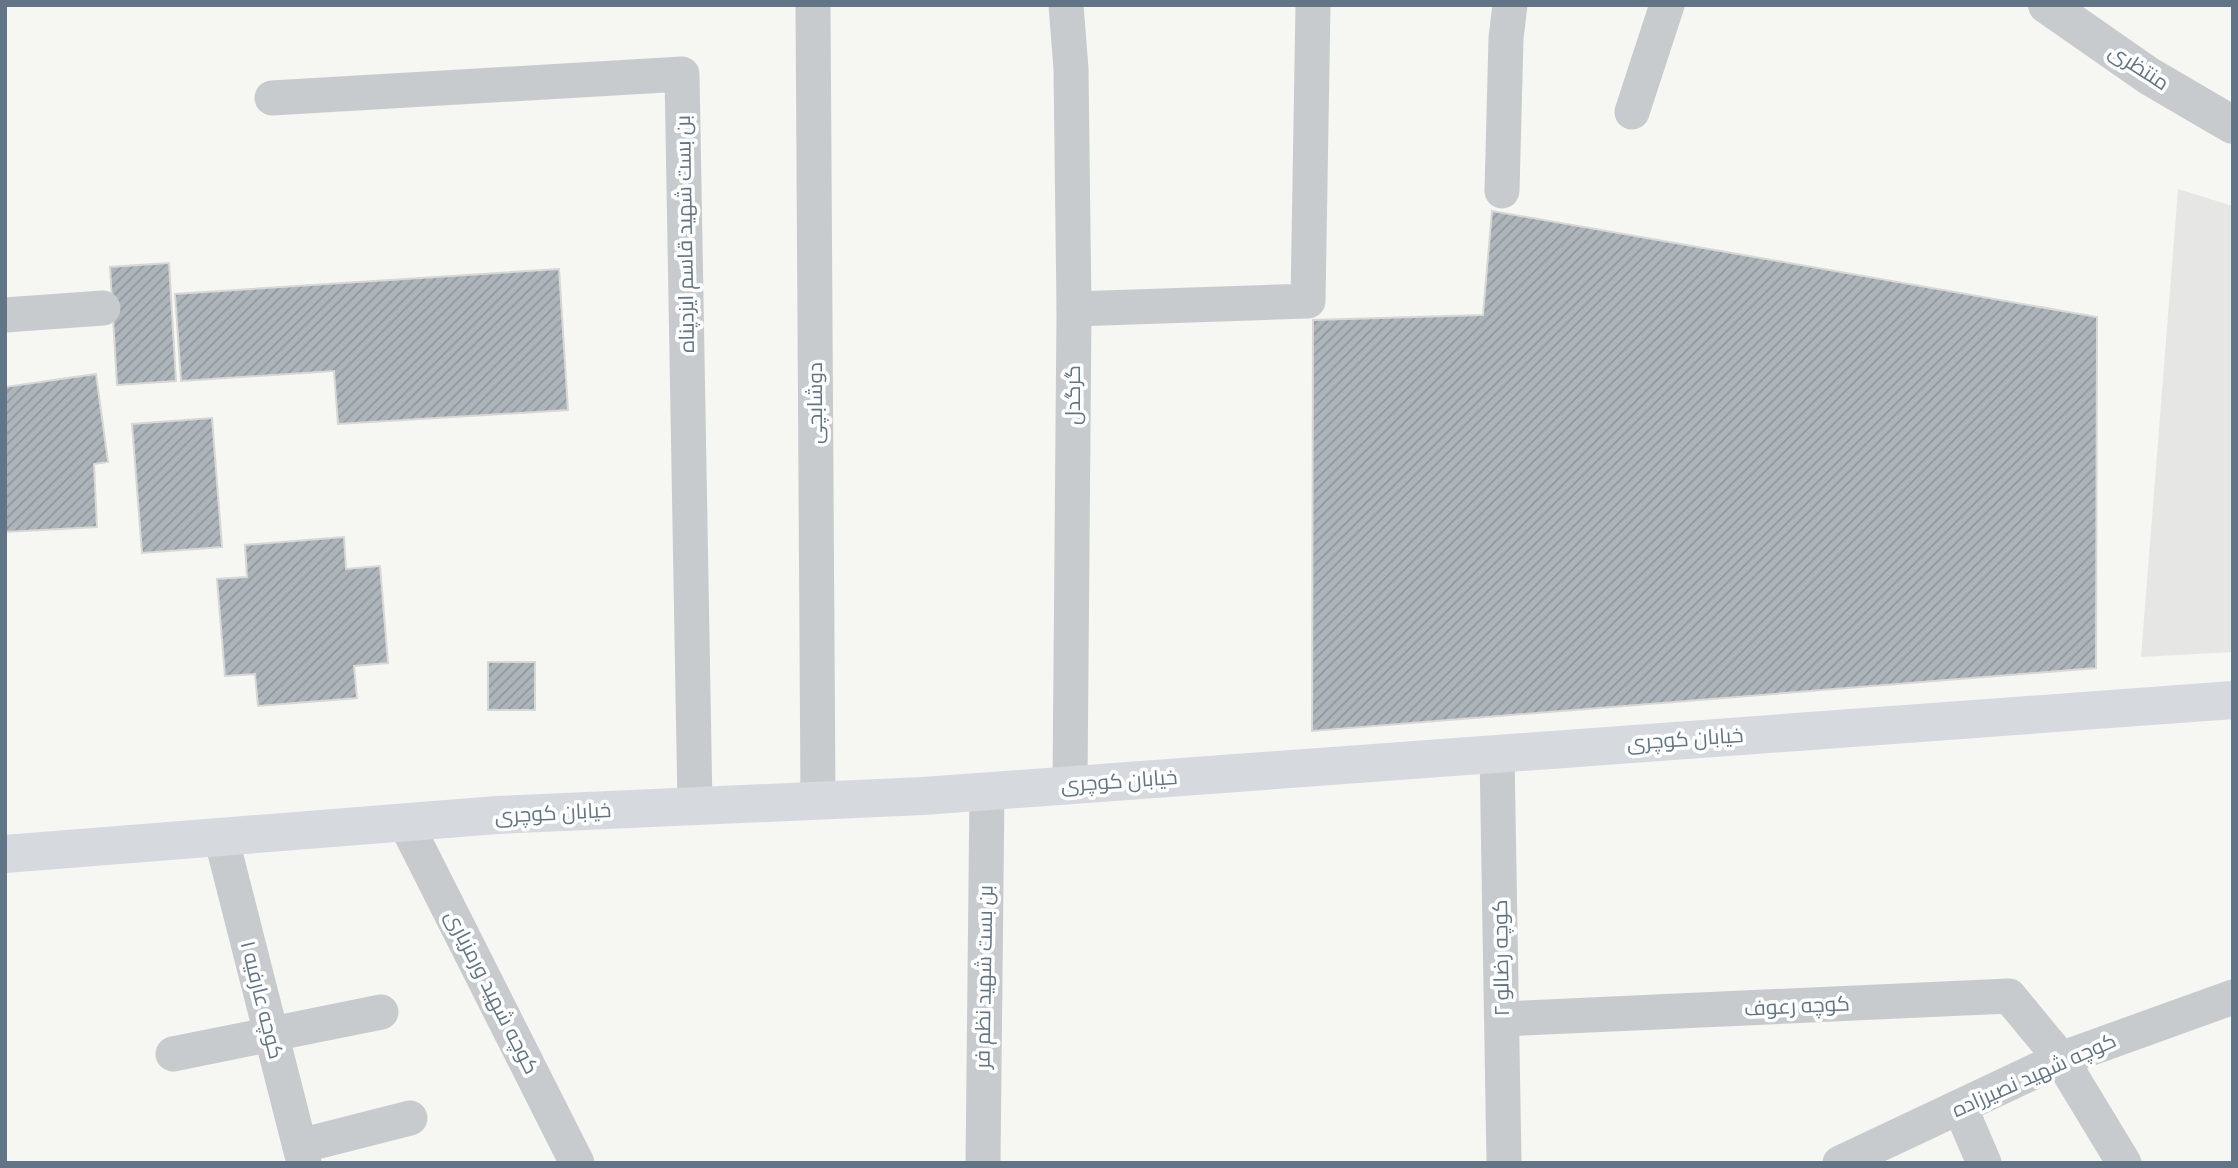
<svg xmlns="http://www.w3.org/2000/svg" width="2238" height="1168" viewBox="0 0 2238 1168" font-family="Karla,Cairo,sans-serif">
	<defs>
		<pattern id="building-hatch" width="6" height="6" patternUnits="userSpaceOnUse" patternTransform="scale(1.75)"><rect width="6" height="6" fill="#adb5bb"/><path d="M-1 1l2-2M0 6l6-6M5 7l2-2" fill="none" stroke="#90989e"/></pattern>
	</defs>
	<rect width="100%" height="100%" fill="#f6f6f2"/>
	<path fill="#e6e7e5" d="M2178,189L2233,206V652L2141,657Z"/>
	<g fill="url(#building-hatch)" stroke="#d7d7d4" stroke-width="2">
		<path d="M1492,211L2097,317L2096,668L1312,731L1313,320L1483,315Z"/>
		<path d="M169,263L176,381L117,385L110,267Z"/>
		<path d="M559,269L568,410L338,424L334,371L181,381L175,294Z"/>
		<path d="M96,374L108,462L94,464L97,527L5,532V387Z"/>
		<path d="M212,418L222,547L142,553L132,424Z"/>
		<path d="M344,537L346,569L380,566L388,663L354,666L357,698L258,706L255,674L225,676L217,579L247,577L245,545Z"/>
		<rect x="488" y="662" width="47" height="48"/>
	</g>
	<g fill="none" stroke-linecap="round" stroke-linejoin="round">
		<g stroke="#c8cbce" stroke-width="35">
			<path d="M813,5L818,801"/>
			<path d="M1066,5L1071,69L1074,309L1070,785"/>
			<path d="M272,98L682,74L695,806"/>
			<path d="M1632,112L1667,5"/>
			<path d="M1502,191L1506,38L1510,5"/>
			<path d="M1074,309L1308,301L1313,5"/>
			<path d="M5,315L103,308"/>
			<path d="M1497,753L1504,1163"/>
			<path d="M405,822L577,1163"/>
			<path d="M221,837L304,1163"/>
			<path d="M1502,1019L2009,996L2061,1059L2124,1163"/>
			<path d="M173,1054L381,1012"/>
			<path d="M1960,1107L1984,1163"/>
			<path d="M300,1146L410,1118"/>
			<path d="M983,1163L987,791"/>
			<path d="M1840,1163L2061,1059L2233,997"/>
		</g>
		<path stroke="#c8cbce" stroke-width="38" d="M2047,5L2149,76L2233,125"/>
		<path stroke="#d6dadf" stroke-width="38" d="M5,854L497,815L923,796L2233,700"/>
	</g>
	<g text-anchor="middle" stroke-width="7" stroke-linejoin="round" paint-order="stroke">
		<g font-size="21" fill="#627586" stroke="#fff">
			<text transform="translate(2139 67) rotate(33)" y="7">منتظری</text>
			<text transform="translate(685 234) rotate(-91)" y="7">بن بست شهید قاسم ایزدپناه</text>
			<text transform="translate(1073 395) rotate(-90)" y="7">گرگدل</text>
			<text transform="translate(815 403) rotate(-90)" y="7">دوشابچی</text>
			<text transform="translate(1685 739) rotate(-4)" y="7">خیابان کوچری</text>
			<text transform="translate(1119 781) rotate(-4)" y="7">خیابان کوچری</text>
			<text transform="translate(553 813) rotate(-3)" y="7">خیابان کوچری</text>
			<text transform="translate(1501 958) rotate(-91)" y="7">کوچه رضالو ۲</text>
			<text transform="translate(984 977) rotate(-89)" y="7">بن بست شهید نظم فر</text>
			<text transform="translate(492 992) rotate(63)" y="7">کوچه شهید ورمزیاری</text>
			<text transform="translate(262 1000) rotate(76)" y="7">کوچه عارفیه ۱</text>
			<text transform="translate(1797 1006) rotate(-3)" y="7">کوچه رعوف</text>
			<text transform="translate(2034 1075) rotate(-24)" y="7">کوچه شهید نصیرزاده</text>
		</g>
	</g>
	<rect width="2238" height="1168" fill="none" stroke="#627586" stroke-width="14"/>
</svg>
